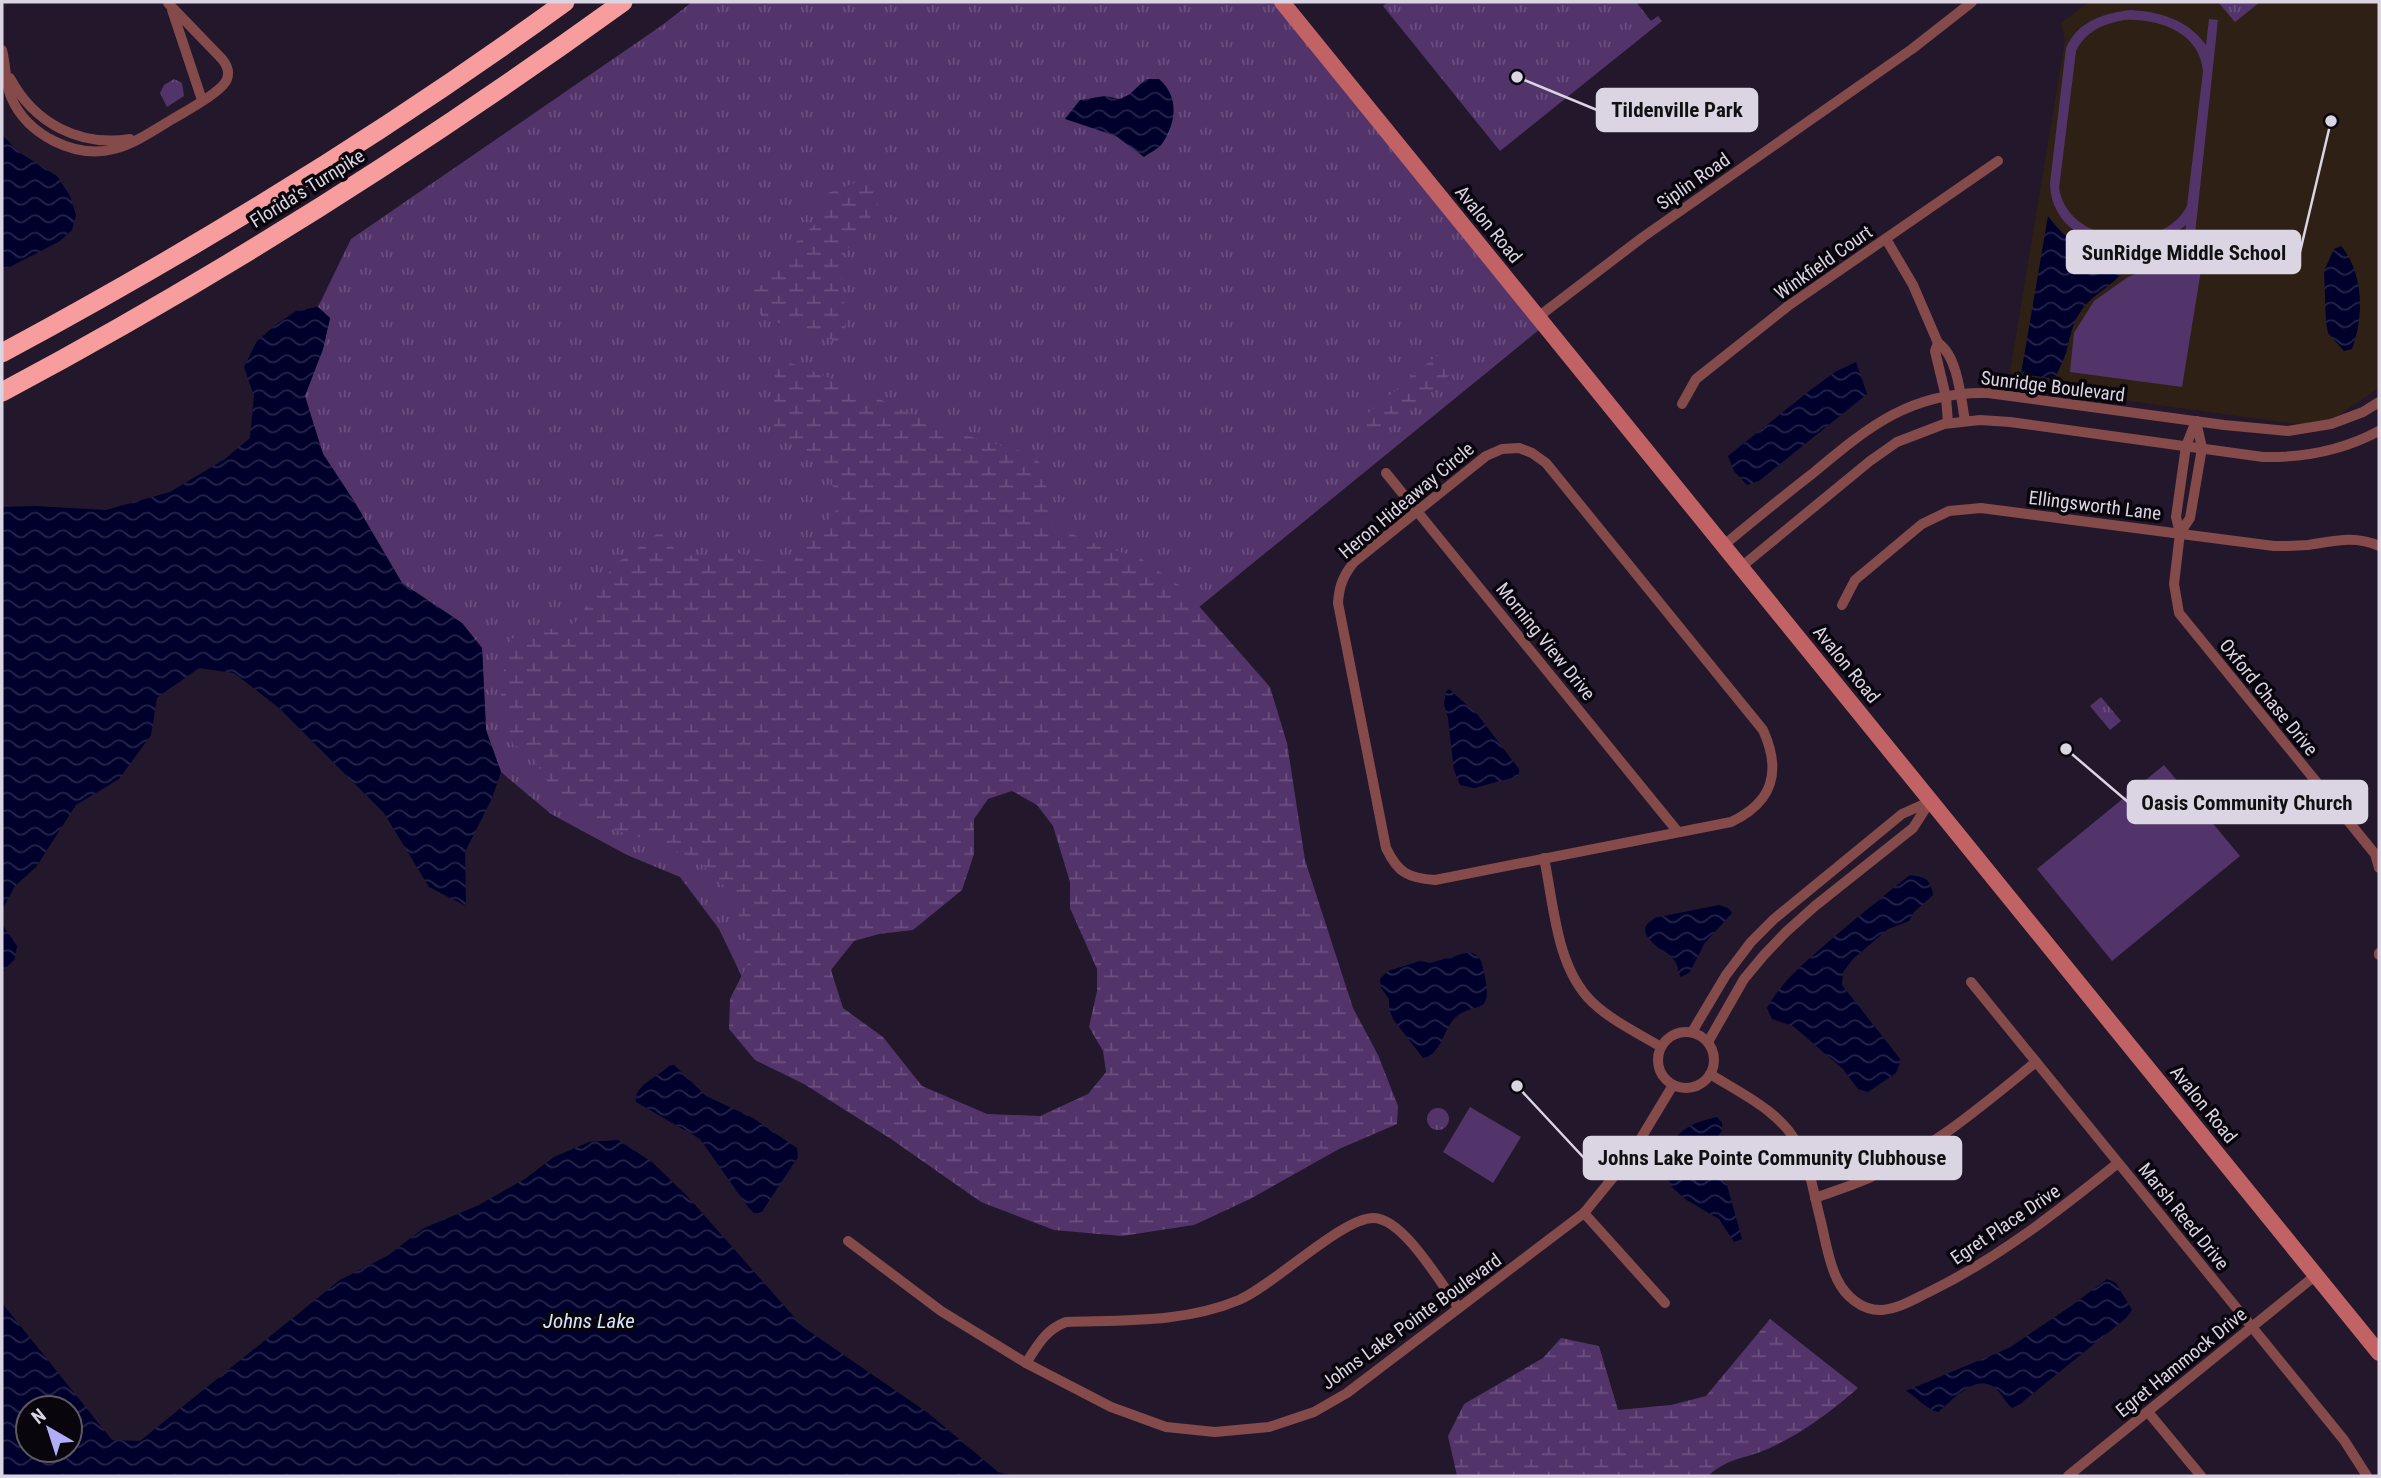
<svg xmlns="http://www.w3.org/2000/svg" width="2381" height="1478" viewBox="0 0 2381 1478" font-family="'Roboto Condensed',sans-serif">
	<defs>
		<pattern id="grass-tufts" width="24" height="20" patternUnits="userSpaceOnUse" patternTransform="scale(1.75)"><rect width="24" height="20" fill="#53346a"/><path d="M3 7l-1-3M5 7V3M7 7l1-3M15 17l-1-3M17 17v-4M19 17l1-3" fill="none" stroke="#6b507f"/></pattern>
		<pattern id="wetland-marsh" width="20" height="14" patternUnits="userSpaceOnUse" patternTransform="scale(1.75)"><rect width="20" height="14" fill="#53346a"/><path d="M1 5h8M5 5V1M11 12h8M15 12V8" fill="none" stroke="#6b507f"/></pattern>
		<pattern id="water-waves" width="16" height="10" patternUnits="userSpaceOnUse" patternTransform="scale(1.75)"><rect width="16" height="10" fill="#00002c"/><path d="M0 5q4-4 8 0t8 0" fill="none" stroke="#25244a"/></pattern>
	</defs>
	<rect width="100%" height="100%" fill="#22172b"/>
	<path fill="#2f2015" d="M2089,2H2379V388L2323,426L2280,422L2008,384L2065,40L2061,23Z"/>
	<g fill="url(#grass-tufts)">
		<path d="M692,2H1282L1545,325L743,979L719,929L680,877L627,855L551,814L501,772L486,730L482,648L462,623L402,583L354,501L323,454L304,396L323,349L330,318L318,307L351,239L661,26Z"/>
		<path d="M1388,2H1636L1651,21L1658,16L1662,21L1500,151L1383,6Z"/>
		<path d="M2218,2H2260L2235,22Z"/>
		<path d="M174,79L182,83L184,96L167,107L160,93L164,85Z"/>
		<path d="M2101,697L2121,721L2110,730L2090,706Z"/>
		<circle cx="1438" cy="1119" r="11"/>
	</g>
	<g fill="url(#wetland-marsh)" fill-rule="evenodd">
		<path d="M862,180L873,183L879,192L877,208L841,258L846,340L840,342L763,318L747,295L751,290L768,282L793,245L818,221L823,195Z"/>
		<path d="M1436,356L1446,357L1456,369L1413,409L1371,440L1362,430L1366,415Z"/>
		<path d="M775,357L856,388L943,429L1035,455L1046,475L1048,522L1089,542L1140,558L1183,588L1270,687L1287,743L1305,860L1353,1008L1378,1055L1398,1106L1397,1124L1339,1149L1250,1199L1194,1225L1122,1236L1054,1230L981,1202L891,1139L804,1084L755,1060L729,1029L730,999L749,961L746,938L736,908L724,886L697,860L649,840L587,822L558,798L528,750L513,745L500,691L510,639L575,623L614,565L660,532L681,556L738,553L788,568L842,503L820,463L774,430ZM1012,791L1037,805L1053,826L1070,882V908L1097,969V991L1089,1027L1103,1051L1106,1072L1088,1094L1040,1116L987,1114L922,1086L883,1037L843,1008L831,970L854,941L879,934L913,930L962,890L974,854V819L988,799Z"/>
		<path d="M1770,1319L1858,1388C1832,1411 1804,1432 1772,1447C1748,1459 1730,1456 1708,1476H1457L1448,1436L1464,1404L1543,1358L1561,1338L1599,1346L1618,1410L1671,1405L1706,1396Z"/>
	</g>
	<g fill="#53346a" fill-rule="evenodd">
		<path d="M2131,10C2161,12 2188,20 2206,45L2209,19L2218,20L2193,253L2183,252L2186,225C2144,262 2051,250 2050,183L2066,48C2078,21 2104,13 2131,10ZM2124,20C2159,18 2200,33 2203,71L2187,206C2162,255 2067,244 2059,188L2076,51C2086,31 2103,24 2124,20Z"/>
		<path d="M2169,262L2202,264L2182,387L2070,372L2074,333L2094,301L2128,277Z"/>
		<path d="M2164,765L2240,856L2112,961L2037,869Z"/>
		<path d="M1470,1107L1521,1137L1493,1183L1443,1152Z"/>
	</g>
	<g fill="url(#water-waves)" fill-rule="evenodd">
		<path d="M1146,79H1159C1179,96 1177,122 1162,144C1158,149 1149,153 1144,157L1116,136L1065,119L1080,100L1105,96L1120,99L1130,94Z"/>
		<path d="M2,135L20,153L57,176L70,196L76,215L72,230L60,241L2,271Z"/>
		<path d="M2048,216C2067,242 2089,256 2121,256L2126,268C2115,285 2093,293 2081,311C2072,323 2070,338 2066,353C2063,362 2058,370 2055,379L2021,374Z"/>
		<path d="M2341,246C2364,273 2364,317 2352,349L2344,351L2328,333L2326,322L2324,271L2334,249Z"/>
		<path d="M318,307L330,318L323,349L305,396L323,454L354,501L402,583L462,623L482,648L486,730L501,772L492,798L465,852L466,906L429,887L384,813L279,708L234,673L199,668L157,698L151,735L119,779L76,805L36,867L15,886L2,910V507L35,506L106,510L170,492L225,459L250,438L254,396L244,367L257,341L278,323L296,311Z"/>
		<path d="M1856,362L1867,394L1759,481L1747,485L1734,471L1728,456L1808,392L1835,372Z"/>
		<path d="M1449,689L1477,714L1519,769V776L1474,788L1460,785L1454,770L1448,718L1444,704L1446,692Z"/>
		<path d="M1910,875C1925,877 1931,879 1933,895L1914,912L1909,921L1888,929L1853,959L1843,972L1842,985L1901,1060L1896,1073L1868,1092L1858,1089L1843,1069L1793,1026L1772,1019L1767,1008C1783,979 1809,959 1834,937C1859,916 1884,895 1910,875Z"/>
		<path d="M1719,905L1728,908L1732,913L1704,944L1690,972L1681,977C1677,971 1679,967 1675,961C1668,952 1628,934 1654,918Z"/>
		<path d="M2,924L17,946L15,959L2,972Z"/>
		<path d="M1469,952C1481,955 1482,962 1484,973C1495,1021 1472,998 1453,1020C1443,1032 1440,1055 1423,1058L1393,1019L1389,1008V999L1381,988L1380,979L1388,971L1420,961L1430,963Z"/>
		<path d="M674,1065L706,1096L753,1118L797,1148L798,1157L761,1213H754L748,1207L700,1139L636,1102C633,1086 658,1077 669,1066Z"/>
		<path d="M1717,1117L1722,1123V1131L1708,1148V1162L1727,1185L1742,1239L1734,1242L1719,1219L1685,1199L1672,1187L1663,1168C1672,1134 1683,1125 1717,1117Z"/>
		<path d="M618,1140L652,1162L688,1197L803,1327L928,1413L998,1472L1012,1476H2V1303L112,1440L140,1441L340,1280L387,1256L424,1228L479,1205L525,1179L554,1157L589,1142ZM28,1408H70V1450H28Z"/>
		<path d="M2107,1279L2116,1283L2132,1310L2126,1318L2020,1404L2012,1408C2005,1402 2001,1392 1994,1387C1975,1373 1952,1401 1938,1412C1925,1409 1918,1397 1906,1391L2009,1348L2071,1306Z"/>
	</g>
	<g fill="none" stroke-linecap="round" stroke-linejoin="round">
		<g stroke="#854a4a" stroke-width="10">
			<path d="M172,10L202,100"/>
			<path d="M2,50C6,65 5,82 11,97C27,135 75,159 114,149C135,144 157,128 176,117C188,110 223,91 227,79C230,71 227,65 222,59L168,3"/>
			<path d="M10,78C34,123 79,147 130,139"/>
			<path d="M1886,239L1913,285L1938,343"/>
			<path d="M1538,317L1643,237L1912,49L1972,2"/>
			<path d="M1682,404L1696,379L1788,306L1998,161"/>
			<path d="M2196,421L2186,446L2176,517L2180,533L2174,584L2179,613L2375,854L2379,868"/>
			<path d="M1948,423L1946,397L1935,351L1938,343C1958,356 1961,399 1965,421"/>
			<path d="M1519,448L1532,453L1546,463L1763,730C1782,772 1773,802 1731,822L1435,880C1408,878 1398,873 1386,848L1338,603C1339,586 1343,576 1354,562L1486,456L1502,449Z"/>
			<path d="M1386,473L1678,832"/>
			<path d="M2180,533L2190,518L2202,448L2196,421"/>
			<path d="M1724,545C1753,521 1782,497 1812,474C1868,427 1911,391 1988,393L2224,425L2288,431L2331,424L2363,412L2379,402"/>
			<path d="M1741,567L1870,461L1897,442L1944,424L1980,420L2010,422L2263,457C2305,458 2342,451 2379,431"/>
			<path d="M1842,605L1855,580L1922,524L1949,511L1981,508L2274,546C2286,546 2297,546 2308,545C2334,541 2355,535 2379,546"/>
			<path d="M1544,858C1554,905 1556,967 1592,1002C1612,1021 1638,1033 1661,1047"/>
			<path d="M2379,953V955"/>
			<path d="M1971,982L2344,1440L2367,1476"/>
			<path d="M1692,1032L1726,975L1751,942L1774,919L1902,814L1931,801"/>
			<circle cx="1686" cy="1060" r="28"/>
			<path d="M1708,1042L1744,979L1764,955L1786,932L1815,906L1913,828L1929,803"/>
			<path d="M1710,1074C1742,1094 1782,1112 1799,1147C1810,1168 1814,1194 1820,1218C1825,1237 1828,1261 1837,1279C1845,1296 1862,1311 1882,1310C1899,1309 1916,1298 1931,1291C2000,1257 2058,1211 2118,1163"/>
			<path d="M1815,1198C1834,1191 1854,1185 1871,1177C1933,1148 1984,1104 2036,1062"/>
			<path d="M1584,1213L1665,1303"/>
			<path d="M848,1241L941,1311L1026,1363L1111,1407L1166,1427L1215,1432L1269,1427L1314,1412L1347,1393L1584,1213L1629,1158L1673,1085"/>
			<path d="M1026,1363C1038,1345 1045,1330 1066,1322C1124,1320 1184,1323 1239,1300C1274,1285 1343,1217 1374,1218C1404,1219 1441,1284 1459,1308"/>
			<path d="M2148,1412L2201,1476"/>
			<path d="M2068,1476L2316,1275"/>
		</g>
		<path stroke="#c16264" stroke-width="16" d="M1282,2L2379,1353"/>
		<g stroke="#f79d9d" stroke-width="19">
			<path d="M2,353C197,248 386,132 565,2"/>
			<path d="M2,392C218,277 425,145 623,2"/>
		</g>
	</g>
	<g text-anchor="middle" stroke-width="7" stroke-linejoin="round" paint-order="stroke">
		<g font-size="19" fill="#dbd4e2" stroke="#09050d">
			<text transform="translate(1693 181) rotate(-35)" y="7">Siplin Road</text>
			<text transform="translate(307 188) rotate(-32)" y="7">Florida's Turnpike</text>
			<text transform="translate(1489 224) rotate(51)" y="7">Avalon Road</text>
			<text transform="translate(1823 262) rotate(-35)" y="7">Winkfield Court</text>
			<text transform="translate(2053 386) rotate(7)" y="7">Sunridge Boulevard</text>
			<text transform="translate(1406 500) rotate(-40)" y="7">Heron Hideaway Circle</text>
			<text transform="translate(2095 505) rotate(7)" y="7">Ellingsworth Lane</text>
			<text transform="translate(1546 641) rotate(51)" y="7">Morning View Drive</text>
			<text transform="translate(1847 664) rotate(51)" y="7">Avalon Road</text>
			<text transform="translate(2269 697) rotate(51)" y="7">Oxford Chase Drive</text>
			<text transform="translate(2204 1104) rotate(51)" y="7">Avalon Road</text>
			<text transform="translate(2184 1216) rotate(51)" y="7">Marsh Reed Drive</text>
			<text transform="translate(2005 1224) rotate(-34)" y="7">Egret Place Drive</text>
			<text transform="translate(1411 1321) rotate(-36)" y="7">Johns Lake Pointe Boulevard</text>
			<text transform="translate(2181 1362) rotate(-39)" y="7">Egret Hammock Drive</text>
		</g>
		<g font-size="21" font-style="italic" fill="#d7e5f8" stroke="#09050d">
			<text x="589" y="1328">Johns Lake</text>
		</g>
	</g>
	<path fill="none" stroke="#dbd4e2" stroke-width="2.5" d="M1517 77L1597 110M2331 121L2300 252M2066 749L2128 802M1517 1086L1584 1158"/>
	<g fill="#dbd4e2" stroke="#09050d" stroke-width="2.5">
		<circle cx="1517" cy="77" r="7"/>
		<circle cx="2331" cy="121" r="7"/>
		<circle cx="2066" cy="749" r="7"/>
		<circle cx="1517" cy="1086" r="7"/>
	</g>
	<g fill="#dbd4e2" stroke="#dbd4e2" stroke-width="2.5">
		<rect x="1597" y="89" width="160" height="42" rx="7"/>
		<rect x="2067" y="231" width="233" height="42" rx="7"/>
		<rect x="2128" y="781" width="239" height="42" rx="7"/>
		<rect x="1584" y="1137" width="377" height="42" rx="7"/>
	</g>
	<g font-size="21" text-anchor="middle" font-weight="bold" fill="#111">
		<text x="1677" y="117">Tildenville Park</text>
		<text x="2184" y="260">SunRidge Middle School</text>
		<text x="2247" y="810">Oasis Community Church</text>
		<text x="1772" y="1165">Johns Lake Pointe Community Clubhouse</text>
	</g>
	<rect width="2381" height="1478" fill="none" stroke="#dbd4e2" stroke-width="7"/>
	<g transform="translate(49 1429) rotate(321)"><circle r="33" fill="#09050d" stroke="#5d5862" stroke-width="2"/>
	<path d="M0-5L12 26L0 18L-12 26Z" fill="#b2adf9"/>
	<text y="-10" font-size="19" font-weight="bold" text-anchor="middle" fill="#dbd4e2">N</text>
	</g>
</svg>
